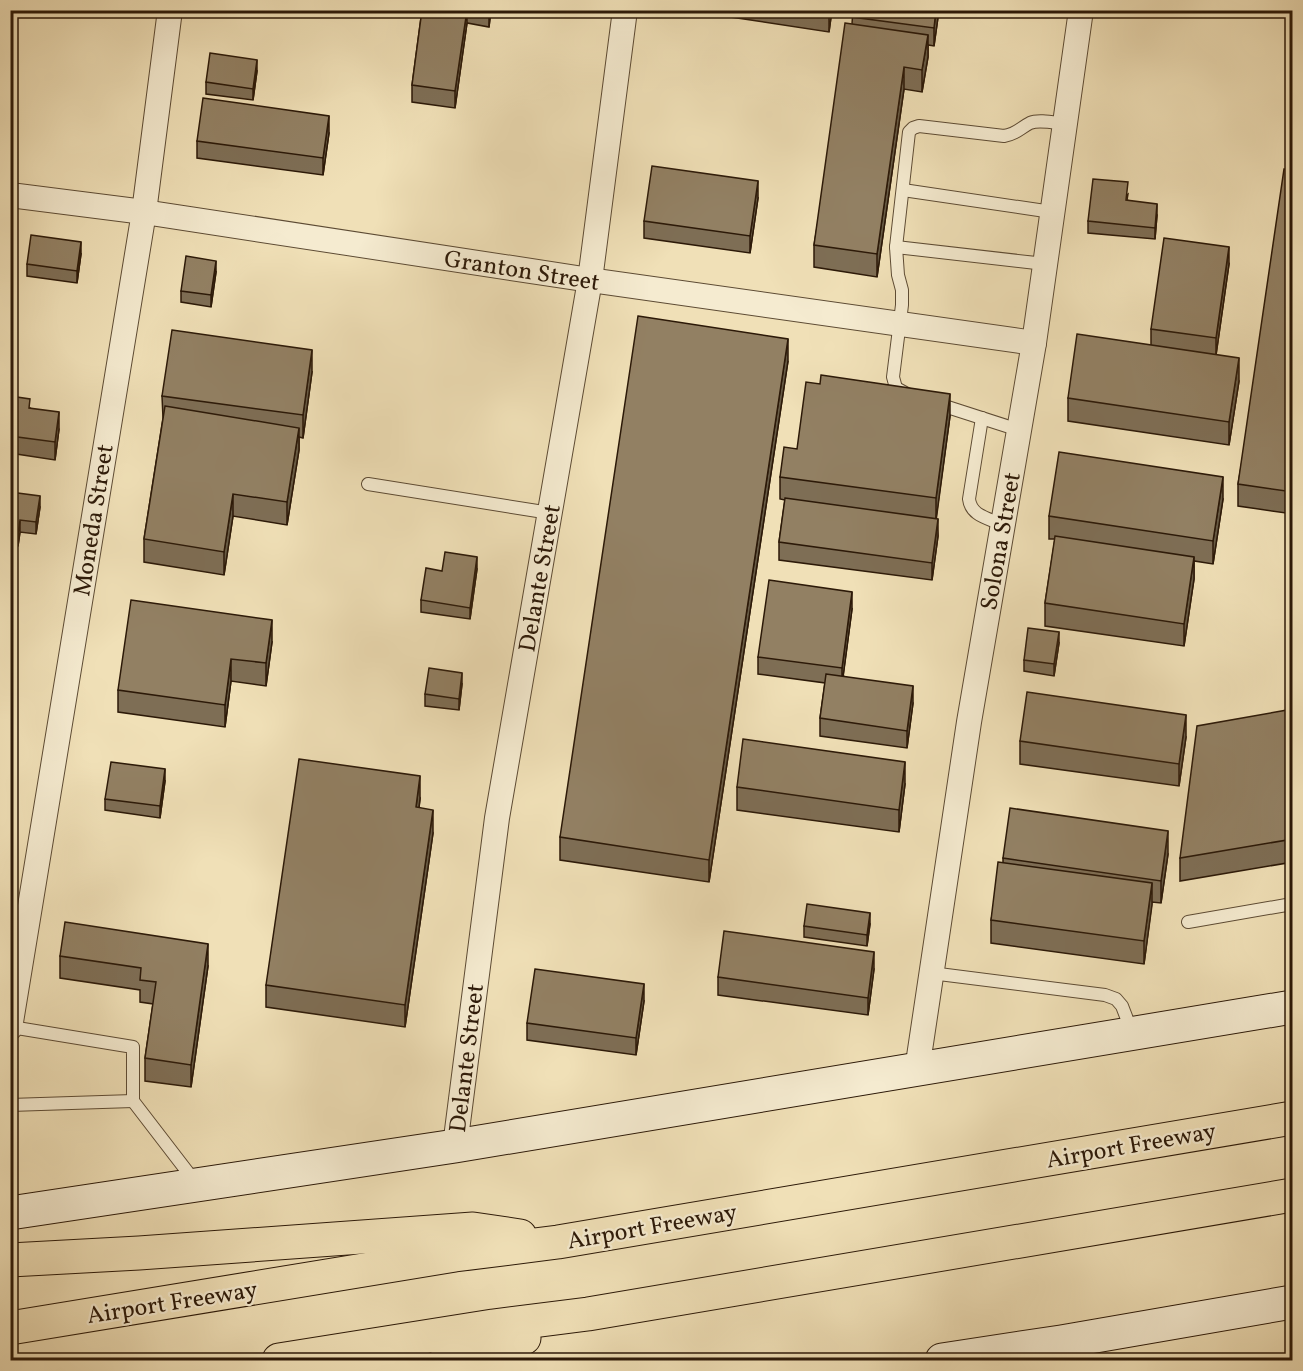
<svg xmlns="http://www.w3.org/2000/svg" width="1303" height="1371" viewBox="0 0 1303 1371" font-family="Vollkorn,serif">
	<rect width="100%" height="100%" fill="#f0e0b7"/>
	<filter id="stains"><feTurbulence type="fractalNoise" baseFrequency=".00333" numOctaves="4"/><feColorMatrix values="0 0 0 0 .2 0 0 0 0 .09 0 0 0 0 .02 0 0 0 .5 -.17"/></filter>
	<radialGradient id="worn" r=".72"><stop offset=".6" stop-color="#630" stop-opacity="0"/><stop offset="1" stop-color="#630" stop-opacity=".3"/></radialGradient>
	<g fill="none" stroke-linecap="round" stroke-linejoin="round">
		<g stroke="#5d4b34" stroke-width="14">
			<g id="service">
				<path d="M903,190L1052,212"/>
				<path d="M896,247L1045,264"/>
				<path d="M907,394L896,388L893,377L902,305V290L898,275L896,247L909,132L913,128L919,126L1004,136C1017,134 1020,128 1030,123C1039,119 1055,123 1065,124"/>
				<path d="M935,403L1019,430"/>
				<path d="M982,418L969,499C971,516 988,518 1003,525"/>
				<path d="M368,484L550,513"/>
				<path d="M1188,922L1292,904"/>
				<path d="M931,973L1105,995L1116,999L1122,1006L1132,1032"/>
				<path d="M11,1027L133,1047V1101L196,1183"/>
				<path d="M10,1105L133,1101"/>
			</g>
		</g>
		<g stroke="#5d4b34" stroke-width="26">
			<g id="minor">
				<path d="M10,195L144,212L590,280L1034,343"/>
				<path d="M10,1028L144,212L170,10"/>
				<path d="M917,1070L969,722L1034,343L1081,10"/>
				<path d="M455,1146L497,818L590,280L625,10"/>
			</g>
		</g>
		<g stroke="#2c1908" stroke-width="35">
			<g id="secondary">
				<path d="M10,1213L455,1146L1292,1007"/>
				<path d="M942,1360L1061,1342L1292,1302"/>
			</g>
		</g>
		<g stroke="#2c1908" stroke-width="35">
			<g id="motorway">
				<path d="M10,1260L139,1253L473,1229L520,1236"/>
				<path d="M10,1328L455,1255L558,1242L1292,1118"/>
				<path d="M279,1360L493,1326L588,1314L1292,1195"/>
				<path d="M446,1360L505,1345L524,1338"/>
			</g>
		</g>
		<use href="#service" stroke="#f5ebd0" stroke-width="12"/>
		<use href="#minor" stroke="#f5ebd0" stroke-width="24"/>
		<use href="#secondary" stroke="#f5ebd0" stroke-width="33"/>
		<use href="#motorway" stroke="#f0e0b7" stroke-width="33"/>
	</g>
	<g fill="#7e6e55" stroke="#2c1908" stroke-width="1.5">
		<path d="M422,10H491L489,27L467,23L455,108L412,102V85Z"/>
		<path d="M731,10H832L829,32L731,17Z"/>
		<path d="M853,10H939L934,46L928,45V57L922,92L904,89L877,277L814,267V245L852,24Z"/>
		<path d="M1272,10H1292L1291,13Z"/>
		<path d="M257,71L253,100L206,94V82Z"/>
		<path d="M329,133L323,175L197,158V141Z"/>
		<path d="M1293,170V514L1238,506V484Z"/>
		<path d="M1128,194L1127,200L1157,215L1155,239L1088,233V221Z"/>
		<path d="M758,198L750,253L644,238V221Z"/>
		<path d="M81,254L77,283L27,276V264Z"/>
		<path d="M1229,264L1216,355L1239,381L1229,445L1068,421V398L1151,345V329Z"/>
		<path d="M216,272L211,307L181,302V291Z"/>
		<path d="M788,361L709,882L560,860V837Z"/>
		<path d="M312,372L303,438L299,437V450L287,525L233,516L224,575L144,562V539L163,418L162,396Z"/>
		<path d="M10,396L30,408L59,429L55,460L10,453Z"/>
		<path d="M950,416L936,518L938,536L932,580L779,560V542L785,500L780,499V477L797,449Z"/>
		<path d="M10,492L40,507L36,534L20,532L18,546L10,545Z"/>
		<path d="M1223,499L1213,564L1194,561V579L1184,646L1045,626V603L1055,539H1049V516Z"/>
		<path d="M477,569L470,619L421,612V600L442,571Z"/>
		<path d="M852,609L843,676L913,703L907,748L820,736V718L825,683L758,674V657Z"/>
		<path d="M272,642L266,686L231,681L225,727L118,712V690Z"/>
		<path d="M1059,643L1054,676L1024,671V660Z"/>
		<path d="M462,684L459,710L425,706V694Z"/>
		<path d="M1293,709V862L1180,881V858Z"/>
		<path d="M1186,737L1179,786L1020,764V741Z"/>
		<path d="M165,781L160,818L105,810V799Z"/>
		<path d="M905,784L899,832L737,810V787Z"/>
		<path d="M420,799L419,808L433,833L405,1027L266,1007V985Z"/>
		<path d="M1168,854L1161,903L1152,902L1144,964L991,943V920L1003,863V858Z"/>
		<path d="M870,924L867,946L804,937V926Z"/>
		<path d="M60,956L208,966L191,1087L145,1081V1058L153,1004L140,1002V990L60,978Z"/>
		<path d="M874,969L868,1015L718,995V977Z"/>
		<path d="M644,1001L636,1055L527,1040V1023Z"/>
	</g>
	<g fill="#665a45" stroke="#2c1908" stroke-width="1.5">
		<path d="M467,10V23L455,108V91Z"/>
		<path d="M489,10H491L489,27Z"/>
		<path d="M829,10H832L829,32Z"/>
		<path d="M936,10H939L934,46V28Z"/>
		<path d="M928,35V57L922,92V70Z"/>
		<path d="M257,60V71L253,100V89Z"/>
		<path d="M904,67V89L877,277V254Z"/>
		<path d="M329,116V133L323,175V158Z"/>
		<path d="M758,181V198L750,253V236Z"/>
		<path d="M1157,204V215L1155,239V228Z"/>
		<path d="M81,242V254L77,283V271Z"/>
		<path d="M1229,247V264L1216,355V338Z"/>
		<path d="M216,261V272L211,307V295Z"/>
		<path d="M788,339V361L709,882V860Z"/>
		<path d="M312,350V372L303,438V415Z"/>
		<path d="M1239,358V381L1229,445V422Z"/>
		<path d="M950,394V416L936,521V498Z"/>
		<path d="M59,412V429L55,460V442Z"/>
		<path d="M299,428V450L287,525V502Z"/>
		<path d="M1223,477V499L1213,564V541Z"/>
		<path d="M233,494V516L224,575V552Z"/>
		<path d="M40,496V507L36,534V522Z"/>
		<path d="M938,519V536L932,580V563Z"/>
		<path d="M20,520V532L18,546V534Z"/>
		<path d="M477,557V569L470,619V608Z"/>
		<path d="M1194,557V579L1184,646V624Z"/>
		<path d="M852,592V609L842,685V668Z"/>
		<path d="M272,620V642L266,686V663Z"/>
		<path d="M1059,632V643L1054,676V664Z"/>
		<path d="M231,659V681L225,727V705Z"/>
		<path d="M462,673V684L459,710V699Z"/>
		<path d="M913,686V703L907,748V731Z"/>
		<path d="M1186,715V737L1179,786V764Z"/>
		<path d="M905,762V784L899,832V810Z"/>
		<path d="M165,769V781L160,818V806Z"/>
		<path d="M420,776V799L416,830V807Z"/>
		<path d="M433,810V833L405,1027V1005Z"/>
		<path d="M1168,831V854L1161,903V881Z"/>
		<path d="M1152,883V905L1144,964V941Z"/>
		<path d="M870,913V924L867,946V935Z"/>
		<path d="M208,944V966L191,1087V1065Z"/>
		<path d="M874,952V969L868,1015V998Z"/>
		<path d="M644,984V1001L636,1055V1038Z"/>
	</g>
	<g fill="#928063" stroke="#2c1908" stroke-width="1.5">
		<path d="M422,10H467L455,91L412,85Z"/>
		<path d="M798,10H829V15Z"/>
		<path d="M853,10H936L934,28L852,17Z"/>
		<path d="M845,23L928,35L922,70L904,67L877,254L814,245Z"/>
		<path d="M210,53L257,60L253,89L206,82Z"/>
		<path d="M203,98L329,116L323,158L197,141Z"/>
		<path d="M652,166L758,181L750,236L644,221Z"/>
		<path d="M1284,169L1293,170V492L1238,484Z"/>
		<path d="M1093,179L1128,182L1126,200L1157,204L1155,228L1088,221Z"/>
		<path d="M31,235L81,242L77,271L27,264Z"/>
		<path d="M1164,238L1229,247L1216,338L1151,329Z"/>
		<path d="M186,256L216,261L211,295L181,291Z"/>
		<path d="M638,316L788,339L709,860L560,837Z"/>
		<path d="M172,330L312,350L303,415L162,396Z"/>
		<path d="M1077,334L1239,358L1229,422L1068,398Z"/>
		<path d="M821,375L950,394L936,498L780,477L784,447L797,449L806,382L820,384Z"/>
		<path d="M10,396L30,399L29,408L59,412L55,442L10,436Z"/>
		<path d="M165,406L299,428L287,502L233,494L224,552L144,539Z"/>
		<path d="M1059,452L1223,477L1213,541L1049,516Z"/>
		<path d="M10,492L40,496L36,522L20,520L18,534L10,533Z"/>
		<path d="M785,498L938,519L932,563L779,542Z"/>
		<path d="M1055,536L1194,557L1184,624L1045,603Z"/>
		<path d="M445,552L477,557L470,608L421,600L426,568L442,571Z"/>
		<path d="M769,580L852,592L842,668L758,657Z"/>
		<path d="M131,600L272,620L266,663L231,659L225,705L118,690Z"/>
		<path d="M1028,628L1059,632L1054,664L1024,660Z"/>
		<path d="M429,668L462,673L459,699L425,694Z"/>
		<path d="M826,674L913,686L907,731L820,718Z"/>
		<path d="M1027,692L1186,715L1179,764L1020,741Z"/>
		<path d="M1293,709V839L1180,858L1197,726Z"/>
		<path d="M743,739L905,762L899,810L737,787Z"/>
		<path d="M299,759L420,776L416,807L433,810L405,1005L266,985Z"/>
		<path d="M111,762L165,769L160,806L105,799Z"/>
		<path d="M1010,808L1168,831L1161,881L1003,858Z"/>
		<path d="M998,862L1152,883L1144,941L991,920Z"/>
		<path d="M807,904L870,913L867,935L804,926Z"/>
		<path d="M65,922L208,944L191,1065L145,1058L156,982L140,980L141,968L60,956Z"/>
		<path d="M724,931L874,952L868,998L718,977Z"/>
		<path d="M535,969L644,984L636,1038L527,1023Z"/>
	</g>
	<g text-anchor="middle" stroke-width="4.5" stroke-linejoin="round" paint-order="stroke">
		<g font-size="24" fill="#2c1908" stroke="#f5ebd0">
			<text transform="translate(522 270) rotate(9)" y="8">Granton Street</text>
			<text transform="translate(93 520) rotate(-81)" y="8">Moneda Street</text>
			<text transform="translate(1000 541) rotate(-80)" y="8">Solona Street</text>
			<text transform="translate(539 578) rotate(-80)" y="8">Delante Street</text>
			<text transform="translate(466 1058) rotate(-83)" y="8">Delante Street</text>
			<text transform="translate(1131 1145) rotate(-10)" y="8">Airport Freeway</text>
			<text transform="translate(652 1226) rotate(-10)" y="8">Airport Freeway</text>
			<text transform="translate(172 1302) rotate(-9)" y="8">Airport Freeway</text>
		</g>
	</g>
	<rect width="1303" height="1371" fill="none" stroke="#f0e0b7" stroke-width="36"/>
	<rect x="12" y="12" width="1279" height="1347" fill="none" stroke="#2c1908" stroke-width="3"/>
	<rect x="18" y="18" width="1267" height="1335" fill="none" stroke="#2c1908" stroke-width="1.5"/>
	<rect width="100%" height="100%" filter="url(#stains)"/>
	<rect width="100%" height="100%" fill="url(#worn)"/>
</svg>
